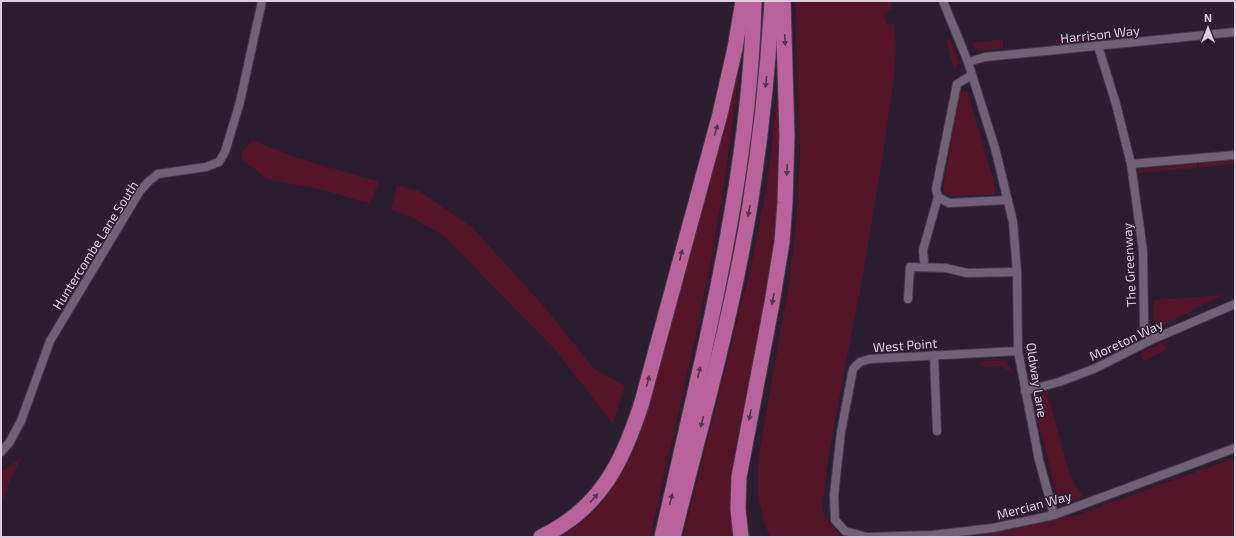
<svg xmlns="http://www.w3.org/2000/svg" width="1236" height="538" viewBox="0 0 1236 538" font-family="'Exo 2',sans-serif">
	<rect width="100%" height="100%" fill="#2b1e2f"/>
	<g fill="#551528">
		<path d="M795,1H891L892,10L883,14L887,25L894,23L896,48L894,77L882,161L866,257L828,458L822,510L828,521L842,537H770L763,520L761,506L758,502V459L790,278L797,214L800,156Z"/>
		<path d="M1101,33L1100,42L1057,47L1056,40L1060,38Z"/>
		<path d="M950,38L959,64L954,70L946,40Z"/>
		<path d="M1003,39V48L980,50L975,48L971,43Z"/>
		<path d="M740,61C736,93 733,126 728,157C710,285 678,411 650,537H561C577,526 593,514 605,499C620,480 630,458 640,436Z"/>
		<path d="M778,89L779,94L781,152L778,222L768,297H765L732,469L731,515L735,537H683L751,267L767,184Z"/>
		<path d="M967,90L996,189L994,195L950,196L944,192V182L960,92Z"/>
		<path d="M253,140C293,158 336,170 379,181L370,204L327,191L268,179L242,160V152Z"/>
		<path d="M1235,160V164L1199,168V163Z"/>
		<path d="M1197,164V168L1138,173L1139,169Z"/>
		<path d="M397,185L419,191L472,227L547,310L594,369L625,386L613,424L557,352L445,237L410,216L391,210Z"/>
		<path d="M1223,295L1163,325L1153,320L1154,300Z"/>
		<path d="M1163,342L1167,349L1144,362L1140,354Z"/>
		<path d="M1005,360L1014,374L1001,366L980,367L979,362Z"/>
		<path d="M1047,392L1070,475L1083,497L1067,501L1057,495L1034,405L1039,395Z"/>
		<path d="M21,458L8,485L1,506V472Z"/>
		<path d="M1235,458V537H968L994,533L1074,516Z"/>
	</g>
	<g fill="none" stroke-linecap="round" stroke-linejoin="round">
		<g stroke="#463b4a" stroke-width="10">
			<g id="street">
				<path d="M943,1L968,62L995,148L1013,222L1017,272L1018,351L1039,460L1054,515"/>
				<path d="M1098,46L1116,104L1131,164L1143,251L1144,325L1151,340"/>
				<path d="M968,62L985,57L1235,32"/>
				<path d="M972,75L957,84L936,189L938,197L949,203L1008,200"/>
				<path d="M1131,164L1235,155"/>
				<path d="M924,261L923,250L938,197"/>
				<path d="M908,299L910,267L946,268L967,273L1017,272"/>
				<path d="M1018,351L870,359L860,362L853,369L841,432L834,495L835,520L845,531L867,537L932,535L993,528L1054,515L1235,448"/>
				<path d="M934,355L937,431"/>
				<path d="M1025,391L1059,382L1096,368L1151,340L1235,304"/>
				<path d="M1,452L9,443L21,421L50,341L140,191L148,182L158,174L206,167L219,162L225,152L240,102L262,1"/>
			</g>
		</g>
		<g stroke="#463b4a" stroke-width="17">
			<g id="highway">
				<path d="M541,537C600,509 623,462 642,402L720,114L735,48L743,1"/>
				<path d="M662,537C676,477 689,417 703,357C729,239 751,122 754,1"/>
				<path d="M673,537C700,427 732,317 750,205C761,137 768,69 772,1"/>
				<path d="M741,537L738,509L739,477L772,303L782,242L785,203L787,135L783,1"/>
			</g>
		</g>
		<use href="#street" stroke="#706175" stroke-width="8"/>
		<use href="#highway" stroke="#b9639a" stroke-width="15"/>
	</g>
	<defs><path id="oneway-solid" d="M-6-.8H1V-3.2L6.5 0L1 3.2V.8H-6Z"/></defs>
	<g fill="#56334f">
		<use href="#oneway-solid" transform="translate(785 40) rotate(87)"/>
		<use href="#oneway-solid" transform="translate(766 82) rotate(96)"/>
		<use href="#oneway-solid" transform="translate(716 130) rotate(-75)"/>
		<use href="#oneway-solid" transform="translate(787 170) rotate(92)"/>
		<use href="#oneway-solid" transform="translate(749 211) rotate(100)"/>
		<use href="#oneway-solid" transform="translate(681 255) rotate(-75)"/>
		<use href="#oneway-solid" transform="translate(773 299) rotate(100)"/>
		<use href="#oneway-solid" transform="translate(699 372) rotate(-78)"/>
		<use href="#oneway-solid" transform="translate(648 381) rotate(-75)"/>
		<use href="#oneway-solid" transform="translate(750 415) rotate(102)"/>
		<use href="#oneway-solid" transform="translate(702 422) rotate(104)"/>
		<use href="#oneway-solid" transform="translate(594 498) rotate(-48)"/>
		<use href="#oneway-solid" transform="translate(671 499) rotate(-77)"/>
	</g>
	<g text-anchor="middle" stroke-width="3" stroke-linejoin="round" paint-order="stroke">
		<g font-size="13" fill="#d8cfdb" stroke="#2b1e2f">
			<text transform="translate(1100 34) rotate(-6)" y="5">Harrison Way</text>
			<text transform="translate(95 245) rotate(-58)" y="5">Huntercombe Lane South</text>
			<text transform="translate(1129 265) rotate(-93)" y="5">The Greenway</text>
			<text transform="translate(1126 340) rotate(-25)" y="5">Moreton Way</text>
			<text transform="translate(905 345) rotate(-4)" y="5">West Point</text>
			<text transform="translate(1037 380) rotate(81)" y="5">Oldway Lane</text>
			<text transform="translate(1034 505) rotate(-15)" y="5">Mercian Way</text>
		</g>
	</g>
	<rect width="1236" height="538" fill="none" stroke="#d8cfdb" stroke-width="4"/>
	<g transform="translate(1208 28)" stroke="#2b1e2f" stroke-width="3" paint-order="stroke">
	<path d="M0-3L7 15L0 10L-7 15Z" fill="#d8cfdb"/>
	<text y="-6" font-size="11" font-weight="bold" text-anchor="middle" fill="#d8cfdb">N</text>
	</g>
</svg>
